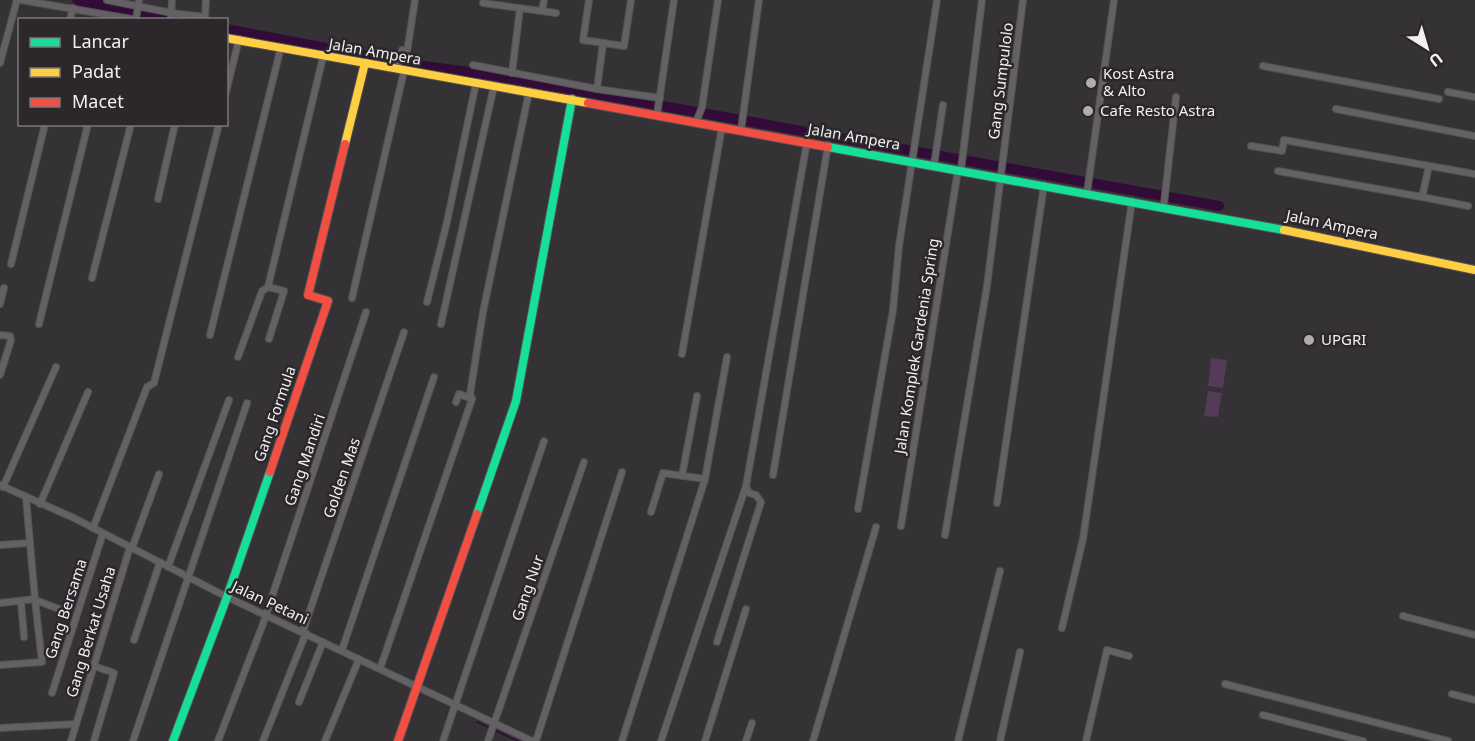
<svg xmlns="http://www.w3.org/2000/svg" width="1475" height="741" viewBox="0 0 1475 741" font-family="'Noto Sans',sans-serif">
	<rect width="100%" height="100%" fill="#343234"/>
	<g fill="#543b58">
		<path d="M1211,358L1227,360L1223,388L1208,386Z"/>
		<path d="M1208,391L1222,393L1218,417L1204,416Z"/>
	</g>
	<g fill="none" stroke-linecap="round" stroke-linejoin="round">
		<g stroke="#330b39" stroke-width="1.5">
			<path d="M477,722L490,728"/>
			<path d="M494,730L518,741"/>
		</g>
		<g stroke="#330b39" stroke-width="10">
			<path d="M77,0L177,20"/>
			<path d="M226,29L416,65L491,75L1219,206"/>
		</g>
		<g stroke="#535153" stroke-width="8">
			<g id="street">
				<path d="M21,0L137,20"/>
				<path d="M107,0L172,13L205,17"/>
				<path d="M589,0L583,40L624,46L631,0"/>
				<path d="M483,3L556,13"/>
				<path d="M542,11L544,0"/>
				<path d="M136,19L139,0"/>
				<path d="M205,19L206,0"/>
				<path d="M70,20L73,8"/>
				<path d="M171,20L172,0"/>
				<path d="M603,43L597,89L660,98"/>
				<path d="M0,63L17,0"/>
				<path d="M398,65L402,50L407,52L415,0"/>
				<path d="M473,65L597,89"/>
				<path d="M1263,66L1439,99"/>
				<path d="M512,73L520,8"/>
				<path d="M226,92L239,39"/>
				<path d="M1448,92L1475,97"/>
				<path d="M1336,109L1475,136"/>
				<path d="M657,115L674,0"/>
				<path d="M697,120L702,107L718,0"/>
				<path d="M741,130L759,0"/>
				<path d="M1251,146L1282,151L1284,140L1475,174"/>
				<path d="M934,165L943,105"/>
				<path d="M1429,166L1422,197L1468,206"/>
				<path d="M961,170L982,0"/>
				<path d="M1278,171L1422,197"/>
				<path d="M1087,193L1114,0"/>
				<path d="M158,199L175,124"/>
				<path d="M1164,204L1176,97"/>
				<path d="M11,264L45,124"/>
				<path d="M92,278L131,124"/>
				<path d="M268,287L284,291L269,339"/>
				<path d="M352,298L404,71"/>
				<path d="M427,302L447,222L476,83"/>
				<path d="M0,304L4,288"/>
				<path d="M39,324L88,124"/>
				<path d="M441,324L494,86"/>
				<path d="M0,335L10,336L11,340L0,375"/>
				<path d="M210,335L281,47"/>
				<path d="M682,354L722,127"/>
				<path d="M238,357L262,291L268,287L323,57"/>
				<path d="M456,402L459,394L472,399"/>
				<path d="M773,475L828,145"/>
				<path d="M682,476L697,396"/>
				<path d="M0,485L74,518L227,597L532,741"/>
				<path d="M3,487L56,367"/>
				<path d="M997,503L1044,185"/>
				<path d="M40,504L88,392"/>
				<path d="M858,509L893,310L899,246L937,0"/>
				<path d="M651,512L663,473L705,479"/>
				<path d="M901,526L958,170"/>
				<path d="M93,528L147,387L154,383L219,124"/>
				<path d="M945,535L987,286L1023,0"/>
				<path d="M0,545L30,543"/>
				<path d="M132,548L159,474"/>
				<path d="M168,567L229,400"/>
				<path d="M21,602L24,637"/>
				<path d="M0,603L35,599L26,498"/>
				<path d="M1403,616L1475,635"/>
				<path d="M1062,628L1083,539L1132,201"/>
				<path d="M303,631L404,332"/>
				<path d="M134,640L160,562"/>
				<path d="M717,642L761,502L756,495L749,493L746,486L807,142"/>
				<path d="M342,650L434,377"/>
				<path d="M0,665L42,662L35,600L62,610"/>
				<path d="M380,669L472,399L470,394L483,312L529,92"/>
				<path d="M1225,684L1448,741"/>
				<path d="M52,693L103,533"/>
				<path d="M1452,694L1475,700"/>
				<path d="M299,702L323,642"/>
				<path d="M1263,715L1363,741"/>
				<path d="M0,728L76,724"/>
				<path d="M71,741L130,547"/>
				<path d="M94,741L114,673L94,666"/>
				<path d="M133,741L247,403"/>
				<path d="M218,741L263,624L366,312"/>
				<path d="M263,741L306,633"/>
				<path d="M325,741L359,659"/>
				<path d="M443,741L544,441"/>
				<path d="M488,741L584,462"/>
				<path d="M536,741L622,472"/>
				<path d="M622,741L705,479L727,357"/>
				<path d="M661,741L746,486"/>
				<path d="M705,741L746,609"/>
				<path d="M746,741L752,723"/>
				<path d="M813,741L876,527"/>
				<path d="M958,741L1000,571"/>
				<path d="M1000,741L1020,652"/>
				<path d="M1086,741L1107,650L1129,656"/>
			</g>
		</g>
		<g stroke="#535153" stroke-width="10">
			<g id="fast">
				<path d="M828,147L1284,230"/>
				<path d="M477,514L516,401L572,99"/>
				<path d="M173,741L227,597L270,472"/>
			</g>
		</g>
		<g stroke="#535153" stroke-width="10">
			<g id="slow">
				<path d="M226,38L588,103"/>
				<path d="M345,144L365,63"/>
				<path d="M1284,230L1475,270"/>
			</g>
		</g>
		<g stroke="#535153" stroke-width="10">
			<g id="jam">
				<path d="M588,103L828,147"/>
				<path d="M270,472L328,301L308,295L345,144"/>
				<path d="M398,741L477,514"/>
			</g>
		</g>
		<use href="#street" stroke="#636163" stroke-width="6"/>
		<use href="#fast" stroke="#16e098" stroke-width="8"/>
		<use href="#slow" stroke="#ffcf43" stroke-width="8"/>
		<use href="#jam" stroke="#f24e42" stroke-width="8"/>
	</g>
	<g fill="#afadaf" stroke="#2b272b" stroke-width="2">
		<circle cx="1091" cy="83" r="6"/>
		<circle cx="1088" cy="111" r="6"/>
		<circle cx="1309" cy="340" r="6"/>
	</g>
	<g text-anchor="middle" stroke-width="5" stroke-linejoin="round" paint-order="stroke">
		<g font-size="15" fill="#f1eff1" stroke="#2b272b">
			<text transform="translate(375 52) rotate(10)" y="5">Jalan Ampera</text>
			<text transform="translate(1001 81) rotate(-83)" y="5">Gang Sumpulolo</text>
			<text transform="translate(854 137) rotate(10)" y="5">Jalan Ampera</text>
			<text transform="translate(1332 225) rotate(12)" y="5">Jalan Ampera</text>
			<text transform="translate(917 346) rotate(-81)" y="5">Jalan Komplek Gardenia Spring</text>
			<text transform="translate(275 414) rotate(-71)" y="5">Gang Formula</text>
			<text transform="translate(305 460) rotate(-71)" y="5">Gang Mandiri</text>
			<text transform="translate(342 478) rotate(-71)" y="5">Golden Mas</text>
			<text transform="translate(528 588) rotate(-71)" y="5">Gang Nur</text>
			<text transform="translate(270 603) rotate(25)" y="5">Jalan Petani</text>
			<text transform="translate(66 609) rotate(-72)" y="5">Gang Bersama</text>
			<text transform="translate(91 632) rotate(-73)" y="5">Gang Berkat Usaha</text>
		</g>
		<g font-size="15" fill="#f1eff1" stroke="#2b272b" text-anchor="start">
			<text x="1103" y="79">Kost Astra<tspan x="1103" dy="17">&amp; Alto</tspan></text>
			<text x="1100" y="116">Cafe Resto Astra</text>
			<text x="1321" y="345">UPGRI</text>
		</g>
	</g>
	<rect x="18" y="18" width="210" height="108" fill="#2b272b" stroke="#7a777a" stroke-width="1.5"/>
	<rect x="30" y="38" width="30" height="9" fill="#16e098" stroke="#7a777a" stroke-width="1.5"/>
	<text x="72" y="48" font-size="18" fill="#f1eff1">Lancar</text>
	<rect x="30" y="68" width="30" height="9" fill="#ffcf43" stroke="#7a777a" stroke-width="1.5"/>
	<text x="72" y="78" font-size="18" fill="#f1eff1">Padat</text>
	<rect x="30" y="98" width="30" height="9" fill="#f24e42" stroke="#7a777a" stroke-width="1.5"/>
	<text x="72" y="108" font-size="18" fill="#f1eff1">Macet</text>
	<g transform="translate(1427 48) rotate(143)" stroke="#2b272b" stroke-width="4.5" paint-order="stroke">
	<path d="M0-4.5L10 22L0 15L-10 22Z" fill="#f1eff1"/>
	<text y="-9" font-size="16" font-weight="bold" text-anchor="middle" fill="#f1eff1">U</text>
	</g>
</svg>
